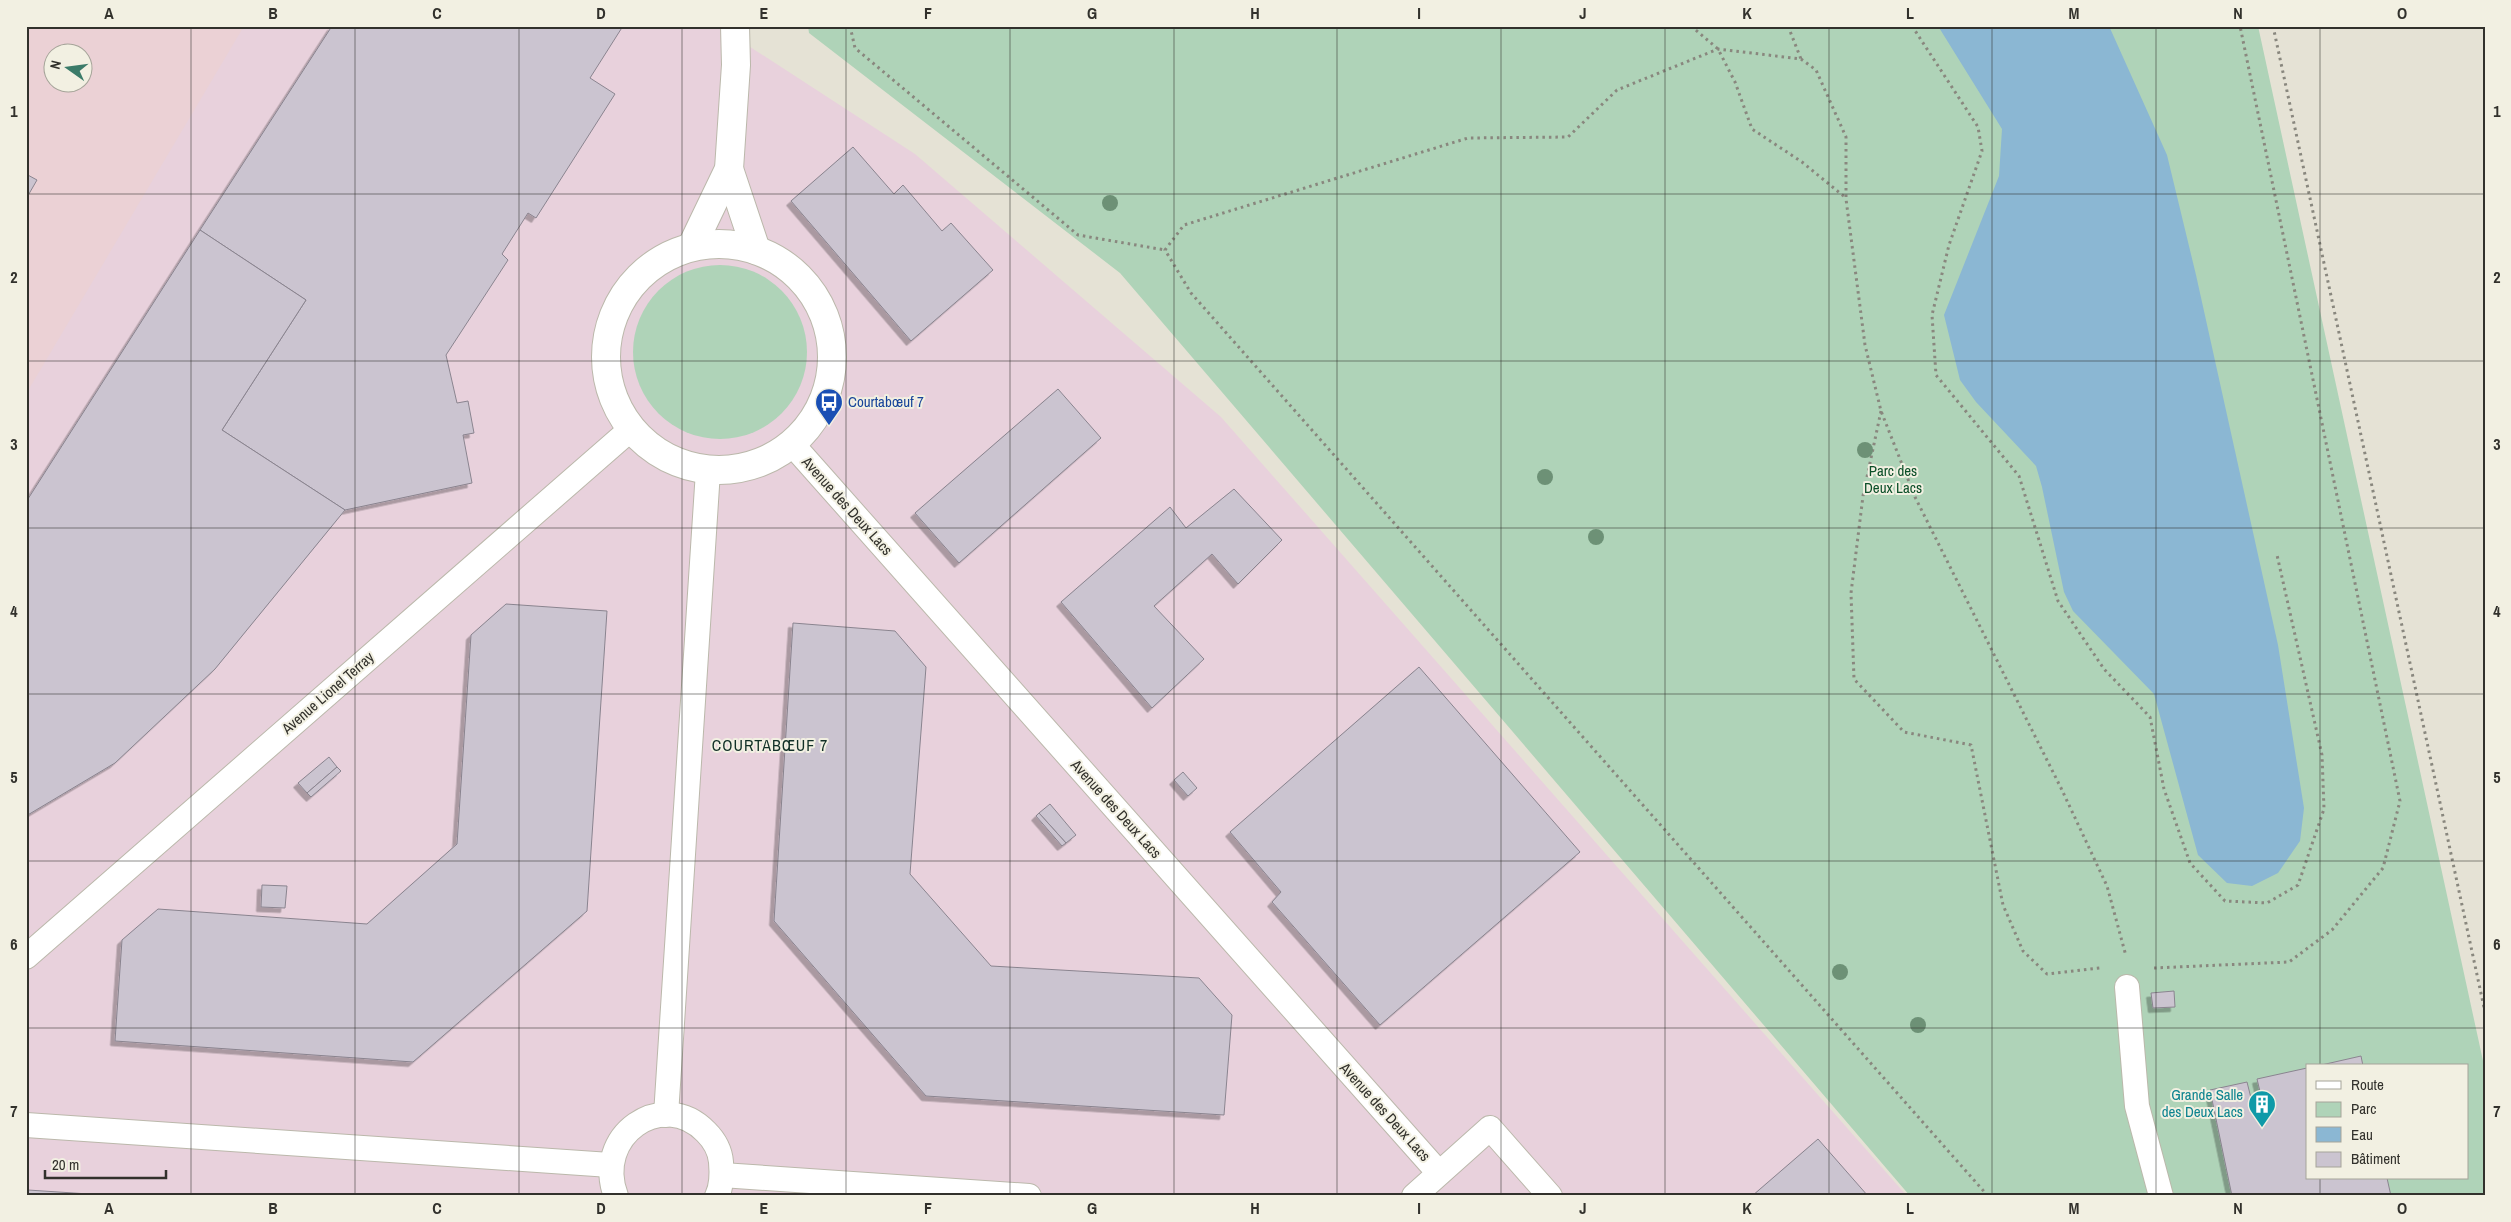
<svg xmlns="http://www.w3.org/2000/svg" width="2511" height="1222" viewBox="0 0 2511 1222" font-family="'Archivo Narrow',sans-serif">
	<defs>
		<filter id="shadow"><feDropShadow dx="-4.5" dy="4.5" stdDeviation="0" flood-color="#0004"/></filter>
	</defs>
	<rect width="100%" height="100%" fill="#e5e2d5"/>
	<path fill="#e8d1dc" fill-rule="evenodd" d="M26,26H718L915,154L1221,417L1907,1196H26ZM52,52H82V82H52Z"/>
	<path fill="#ebd1d5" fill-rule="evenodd" d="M26,26H244L26,394ZM52,52H82V82H52Z"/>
	<g fill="#afd3b8" fill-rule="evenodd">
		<path d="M808,26H2258L2485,1070V1196H1910L1120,273L809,33ZM2307,1066H2467V1178H2307Z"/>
		<circle cx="720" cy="352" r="87"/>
	</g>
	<path fill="#8bb7d3" d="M1938,26H2109L2167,155L2196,275L2278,645L2304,808L2300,841L2278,873L2252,886L2227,883L2198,855L2154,694L2073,611L2064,592L2042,487L2036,466L1976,402L1960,380L1944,315L1999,176L2002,129Z"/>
	<g fill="#cbc4d0" stroke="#8a848f" filter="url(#shadow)">
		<path d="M332,26H623L590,78L615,94L536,218L528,213L502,254L508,260L446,355L457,403L468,401L474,433L463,435L472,483L345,510L222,430L306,300L200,230Z"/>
		<path d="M853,147L894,194L903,185L942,231L951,223L993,270L911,341L791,201Z"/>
		<path d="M26,174L37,180L26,199Z"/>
		<path d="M200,230L306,300L222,430L345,510L215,669L115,763L26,816V502Z"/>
		<path d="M1058,389L1101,438L959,563L915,513Z"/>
		<path d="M1234,489L1282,540L1238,584L1212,554L1154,606L1204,659L1152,708L1061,602L1170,507L1186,528Z"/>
		<path d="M506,604L607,611L587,911L413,1062L115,1041L122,940L158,909L367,924L457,844L471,635Z"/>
		<path d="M793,623L895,631L926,667L910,874L991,966L1199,978L1232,1015L1224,1115L926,1096L774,921Z"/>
		<path d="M1419,667L1580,852L1380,1025L1272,902L1281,892L1230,832Z"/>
		<path d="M329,757L337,767L307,793L298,783Z"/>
		<path d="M337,767L341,771L311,797L307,793Z"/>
		<path d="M1183,772L1197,788L1188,796L1174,780Z"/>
		<path d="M1050,804L1076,835L1066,843L1039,813Z"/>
		<path d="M1039,813L1066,843L1062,846L1036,816Z"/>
		<path d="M262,885L287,886L285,908L261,907Z"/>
		<path d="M2174,991L2175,1007L2153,1008L2151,993Z"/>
		<path d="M2361,1056L2363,1066H2317Z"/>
		<path d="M2307,1068V1178H2387L2391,1196H2232L2210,1090L2247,1082L2253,1106L2263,1104L2257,1079Z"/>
		<path d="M1818,1139L1868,1196H1752Z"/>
		<path d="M28,1190L104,1195V1196H28Z"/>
	</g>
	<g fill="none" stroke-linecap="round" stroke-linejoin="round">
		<g stroke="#bbb8ab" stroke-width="26">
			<g id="service">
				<path d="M792,444L1439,1173"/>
				<path d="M26,957L631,429"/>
				<path d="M2127,987L2137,1106L2161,1196"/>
				<path d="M666,1115L708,471"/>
				<path d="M26,1125L610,1165"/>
				<path d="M722,1175L1029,1196"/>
				<path d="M616,1196C593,1136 662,1087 706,1132C714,1140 720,1150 721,1162C722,1173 722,1186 717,1196"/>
				<path d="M1414,1196L1490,1128L1550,1196"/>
			</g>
		</g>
		<g stroke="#bbb8ab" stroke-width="30">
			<g id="minor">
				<path d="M729,169L756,250"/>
				<circle cx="719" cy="357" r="113"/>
				<path d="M692,246L729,169L736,65L735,26"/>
			</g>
		</g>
		<g stroke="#89877e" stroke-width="3" stroke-dasharray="2.5 4" stroke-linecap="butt">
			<path d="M850,26L855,48L1078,235L1165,250"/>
			<path d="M1691,26L1718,49L1735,82L1752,129L1802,162L1846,198"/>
			<path d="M1788,26L1801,59"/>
			<path d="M1912,26L1978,127L1982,151L1949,245L1932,315L1936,375L2019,476L2058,601L2104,669L2150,717L2164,789L2190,863L2225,901L2267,903L2298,885L2324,809L2322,755L2277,555"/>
			<path d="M2273,26L2485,1012"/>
			<path d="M1881,411L1863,496L1851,593L1854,679L1904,732L1971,745L2003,905L2023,951L2047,974L2100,968"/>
			<path d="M2154,968L2289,962L2332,930L2383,868L2400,801L2240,26"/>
			<path d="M1988,1196L1191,293L1165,250L1184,225L1468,138L1568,137L1617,90L1718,49L1801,59L1816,70L1846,137V199L1865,345L1881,411L1915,497L2061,788L2107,886L2126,956"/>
		</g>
		<use href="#service" stroke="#fff" stroke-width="24"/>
		<use href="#minor" stroke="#fff" stroke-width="28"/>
	</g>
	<g fill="#6d9176">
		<circle cx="1110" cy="203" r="8"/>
		<circle cx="1865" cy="450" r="8"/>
		<circle cx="1545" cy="477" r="8"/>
		<circle cx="1596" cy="537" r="8"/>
		<circle cx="1840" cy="972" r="8"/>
		<circle cx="1918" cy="1025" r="8"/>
	</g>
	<path fill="none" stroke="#32312c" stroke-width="1" stroke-opacity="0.55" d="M191,26V1196M355,26V1196M519,26V1196M682,26V1196M846,26V1196M1010,26V1196M1174,26V1196M1337,26V1196M1501,26V1196M1665,26V1196M1829,26V1196M1992,26V1196M2156,26V1196M2320,26V1066M26,194H2485M26,361H2485M26,528H2485M26,694H2485M26,861H2485M26,1028H2485M2320,1178V1196"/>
	<defs>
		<g id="bus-pin" transform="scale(1.4375)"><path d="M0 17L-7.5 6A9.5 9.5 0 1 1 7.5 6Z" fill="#1a4fb4" stroke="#f2f0e2"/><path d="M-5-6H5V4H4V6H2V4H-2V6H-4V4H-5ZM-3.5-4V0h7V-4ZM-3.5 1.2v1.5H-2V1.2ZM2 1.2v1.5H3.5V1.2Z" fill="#fff"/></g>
		<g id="building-pin" transform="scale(1.4375)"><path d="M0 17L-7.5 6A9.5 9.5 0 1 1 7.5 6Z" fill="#0f9aa8" stroke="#f2f0e2"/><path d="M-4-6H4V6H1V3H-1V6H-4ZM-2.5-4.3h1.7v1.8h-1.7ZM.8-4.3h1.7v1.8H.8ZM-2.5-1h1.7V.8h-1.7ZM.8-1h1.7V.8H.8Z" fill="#fff"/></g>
	</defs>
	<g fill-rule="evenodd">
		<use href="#bus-pin" x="829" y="402"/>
		<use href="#building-pin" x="2262" y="1104"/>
	</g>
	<g text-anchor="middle" stroke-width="4" stroke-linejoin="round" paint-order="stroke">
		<g font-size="15" fill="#164399" stroke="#f2f0e2" text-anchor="start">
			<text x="848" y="407">Courtabœuf 7</text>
		</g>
		<g font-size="15" fill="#0b4f28" stroke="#f2f0e2">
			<text x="1893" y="476">Parc des<tspan x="1893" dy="17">Deux Lacs</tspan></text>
		</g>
		<g font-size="15" fill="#32312c" stroke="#f2f0e2">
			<text transform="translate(847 506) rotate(48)" y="5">Avenue des Deux Lacs</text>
			<text transform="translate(328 693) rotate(-41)" y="5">Avenue Lionel Terray</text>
			<text transform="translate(1116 809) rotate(48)" y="5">Avenue des Deux Lacs</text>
			<text transform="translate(1385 1112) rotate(48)" y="5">Avenue des Deux Lacs</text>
		</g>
		<g font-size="15" fill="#0d838f" stroke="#f2f0e2" text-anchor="end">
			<text x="2243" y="1100">Grande Salle<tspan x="2243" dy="17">des Deux Lacs</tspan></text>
		</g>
		<g font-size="16" letter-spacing="1" fill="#113027" stroke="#f2f0e2">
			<text x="770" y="751">COURTABŒUF 7</text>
		</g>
	</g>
	<rect width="2511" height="1222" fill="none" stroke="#f2f0e2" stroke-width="55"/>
	<rect x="2306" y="1064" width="162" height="115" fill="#f2f0e2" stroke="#a5a499"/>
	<rect x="2316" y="1081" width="25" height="8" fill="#ffffff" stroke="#a5a499"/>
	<text x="2351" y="1090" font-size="15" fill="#32312c">Route</text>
	<rect x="2316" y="1102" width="25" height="15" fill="#afd3b8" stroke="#a5a499"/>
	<text x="2351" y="1114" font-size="15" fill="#32312c">Parc</text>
	<rect x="2316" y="1127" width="25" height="15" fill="#8bb7d3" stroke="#a5a499"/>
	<text x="2351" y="1140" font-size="15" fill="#32312c">Eau</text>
	<rect x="2316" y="1152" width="25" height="15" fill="#cbc4d0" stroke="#a5a499"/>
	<text x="2351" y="1164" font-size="15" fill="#32312c">Bâtiment</text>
	<g transform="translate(68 68) rotate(284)"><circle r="24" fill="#f2f0e2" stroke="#a5a499"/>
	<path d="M0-4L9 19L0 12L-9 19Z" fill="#3b7b69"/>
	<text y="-8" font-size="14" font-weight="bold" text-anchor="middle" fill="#32312c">N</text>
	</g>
	<path d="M45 1170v8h121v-8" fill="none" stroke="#32312c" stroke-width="2.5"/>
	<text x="52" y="1170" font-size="15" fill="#32312c" stroke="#f2f0e2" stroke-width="4" paint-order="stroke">20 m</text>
	<rect x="28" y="28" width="2456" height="1166" fill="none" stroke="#32312c" stroke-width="2"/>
	<g font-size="16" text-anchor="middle" font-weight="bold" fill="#32312c">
		<text x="109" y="19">A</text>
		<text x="273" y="19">B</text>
		<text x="437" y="19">C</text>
		<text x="601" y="19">D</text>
		<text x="764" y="19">E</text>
		<text x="928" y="19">F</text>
		<text x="1092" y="19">G</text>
		<text x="1255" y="19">H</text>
		<text x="1419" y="19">I</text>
		<text x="1583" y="19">J</text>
		<text x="1747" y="19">K</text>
		<text x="1910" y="19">L</text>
		<text x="2074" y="19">M</text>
		<text x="2238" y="19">N</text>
		<text x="2402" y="19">O</text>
		<text x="14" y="117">1</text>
		<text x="2497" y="117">1</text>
		<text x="14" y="283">2</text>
		<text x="2497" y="283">2</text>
		<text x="14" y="450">3</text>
		<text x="2497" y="450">3</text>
		<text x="14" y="617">4</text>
		<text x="2497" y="617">4</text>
		<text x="14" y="783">5</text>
		<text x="2497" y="783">5</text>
		<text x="14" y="950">6</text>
		<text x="2497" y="950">6</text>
		<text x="14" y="1117">7</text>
		<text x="2497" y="1117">7</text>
		<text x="109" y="1214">A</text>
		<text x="273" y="1214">B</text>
		<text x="437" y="1214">C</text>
		<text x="601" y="1214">D</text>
		<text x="764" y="1214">E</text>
		<text x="928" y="1214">F</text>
		<text x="1092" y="1214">G</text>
		<text x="1255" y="1214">H</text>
		<text x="1419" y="1214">I</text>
		<text x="1583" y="1214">J</text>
		<text x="1747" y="1214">K</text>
		<text x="1910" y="1214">L</text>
		<text x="2074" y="1214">M</text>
		<text x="2238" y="1214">N</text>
		<text x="2402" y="1214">O</text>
	</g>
</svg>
